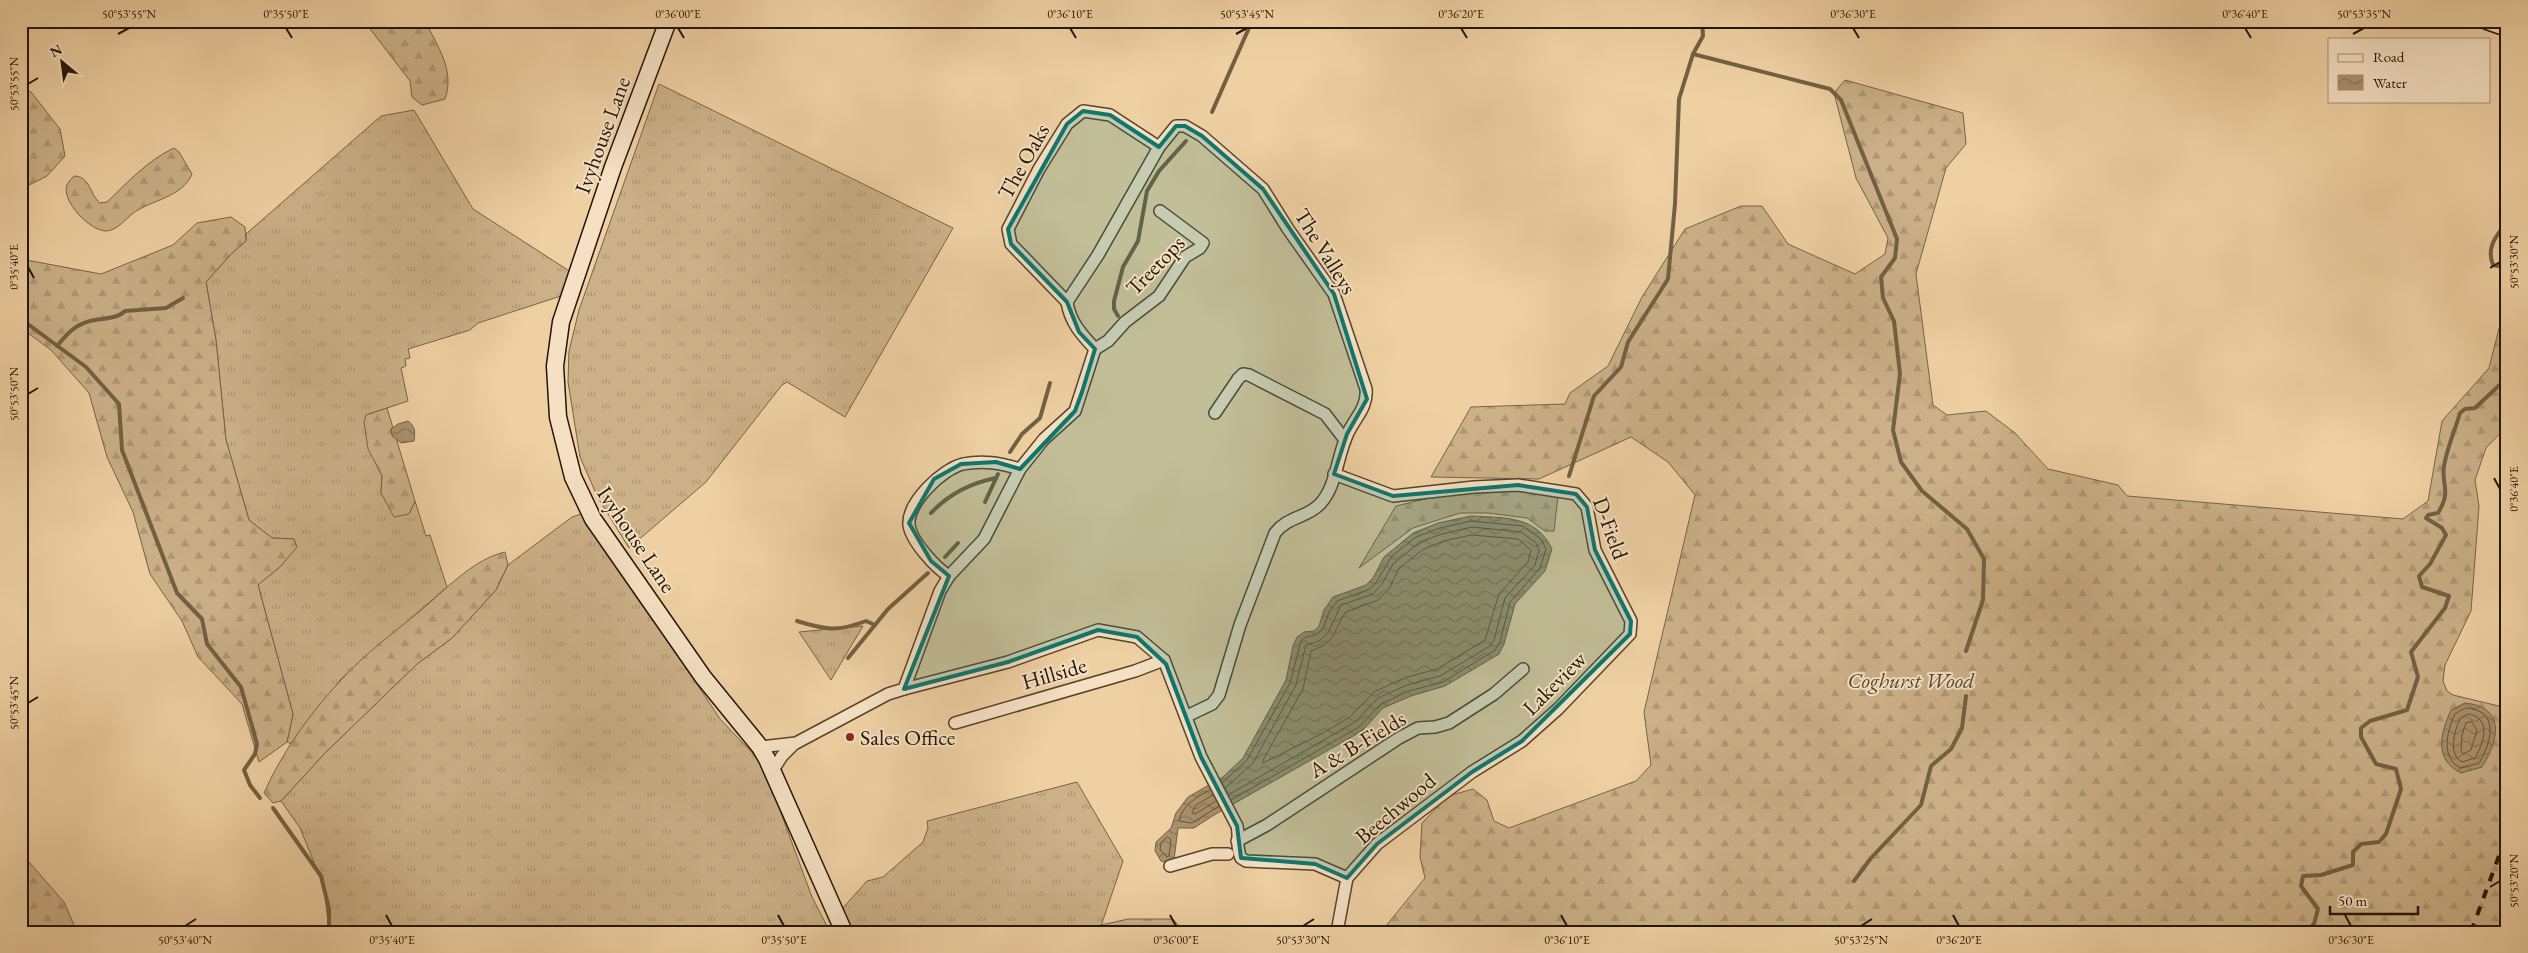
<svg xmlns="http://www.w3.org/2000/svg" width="2528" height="953" viewBox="0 0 2528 953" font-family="'EB Garamond',serif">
	<defs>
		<pattern id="grass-tufts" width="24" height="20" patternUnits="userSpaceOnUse" patternTransform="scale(1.25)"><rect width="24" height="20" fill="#ccb088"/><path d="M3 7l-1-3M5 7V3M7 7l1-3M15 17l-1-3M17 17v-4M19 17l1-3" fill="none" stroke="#af9774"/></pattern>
		<pattern id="forest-firs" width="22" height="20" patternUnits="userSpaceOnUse" patternTransform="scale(1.25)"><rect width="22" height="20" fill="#ccb088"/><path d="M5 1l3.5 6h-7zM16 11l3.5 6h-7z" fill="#af9774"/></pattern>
		<pattern id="water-waves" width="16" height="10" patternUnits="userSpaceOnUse" patternTransform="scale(1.25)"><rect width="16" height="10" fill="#a9916d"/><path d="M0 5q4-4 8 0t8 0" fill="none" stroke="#897558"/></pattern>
	</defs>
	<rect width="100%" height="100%" fill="#efd0a3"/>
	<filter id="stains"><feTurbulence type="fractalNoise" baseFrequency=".004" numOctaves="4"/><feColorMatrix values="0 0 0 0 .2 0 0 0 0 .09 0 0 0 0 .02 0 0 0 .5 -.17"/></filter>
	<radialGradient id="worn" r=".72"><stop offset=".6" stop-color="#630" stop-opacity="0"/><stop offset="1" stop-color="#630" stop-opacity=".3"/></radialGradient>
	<g fill="url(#grass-tufts)" stroke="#776346">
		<path d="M659,84L953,228L845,417L787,382L782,385L706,482L629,548L598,498L580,457L568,382L569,351L579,310Z"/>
		<path d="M414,110L473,209L571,272L564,295L478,323L470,330L408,349L410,358L405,359L406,366L401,368L408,401L366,415L382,476L381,493L409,514L415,501L426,536L430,535L447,587L341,679L292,744L287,742L293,714L258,585L281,566L294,539L272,538L249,520L226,440L216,340L206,282L231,254L246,241V234L381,116Z"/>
		<path d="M581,514L586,516L720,719L758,759L778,805L812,897L830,932H329L324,887L300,828L281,801L325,753L417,664L452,638L496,590L508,565L572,517Z"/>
		<path d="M863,626L831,680L799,632Z"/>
		<path d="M1077,782L1123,861L1099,932H852L842,909L867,881L883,877L923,842L928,828L927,821Z"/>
	</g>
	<g fill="url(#forest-firs)" stroke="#776346">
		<path d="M364,21H425C438,47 455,71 445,99L422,105L412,97L410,81Z"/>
		<path d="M1845,80L1963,113L1966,144L1946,168L1916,274L1933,405L1947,415L1986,411L2015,433L2048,469L2118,485L2127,496L2403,519L2428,501L2442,421L2489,368L2507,297V426L2486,448L2475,480L2479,506L2471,611L2445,665L2443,681L2447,691L2453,695L2507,708V932H1381L1425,878L1420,857L1422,823L1448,796L1473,789L1487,800L1494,821L1509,828L1636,781L1651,765L1644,712L1695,495L1668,462L1631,437L1539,479L1431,477L1471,407L1565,404L1570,393L1608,366L1642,297L1685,229L1741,206H1762L1788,244L1855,274L1885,254L1888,238L1856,178L1834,93Z"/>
		<path d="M21,88L31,92L60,129L65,156L47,176L21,189Z"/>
		<path d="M174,148L179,152L192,174C182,198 150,200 132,214C125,220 116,231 106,231C90,231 61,201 67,185C68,182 72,178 74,176C90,176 90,195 100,203L107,202C128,182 148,160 174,148Z"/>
		<path d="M231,217L245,227L246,241L231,254L206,282L216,340L226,440L249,520L272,538L294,539L297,547L281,566L258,585L293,714L287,742L259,762L242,704L198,657L182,621L150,574L133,512L107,457L89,393L51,350L21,328V259L101,274L173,245L197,223Z"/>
		<path d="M387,408L415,501L409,514L394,517L381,493L382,476L368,449L364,422L366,415Z"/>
		<path d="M1488,484L1558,496L1554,531H1545L1527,518L1488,513H1460L1413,528L1359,568L1396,506Z"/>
		<path d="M505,552L508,565L496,590L452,638L417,664L325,753L281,801L273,803L264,793C282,752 311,712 341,680C365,653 399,629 427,605C450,585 475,559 505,552Z"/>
		<path d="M21,853L64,902L77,932H21Z"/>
		<path d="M1128,919H1173L1184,932H1094L1097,926Z"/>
	</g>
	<g fill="url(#water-waves)" stroke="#736043">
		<path d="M408,421C416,427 415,432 414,441L401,443L392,436L391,429L398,424Z"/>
		<path d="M1471,516C1504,518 1536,515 1552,549L1545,571L1515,604L1504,644L1499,654L1445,686L1411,696L1383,708L1362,731L1214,815L1194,828H1178L1174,860L1170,863L1161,861L1155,851L1156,842L1171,828L1176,813L1188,797L1223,777L1243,758L1286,680L1293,646L1297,637L1304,632L1314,631L1319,626L1324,610L1333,597L1366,585L1373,578L1384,557L1413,533L1438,523Z"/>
		<path d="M2465,703C2506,707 2499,740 2482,767L2461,773C2434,760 2440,734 2451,710Z"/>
	</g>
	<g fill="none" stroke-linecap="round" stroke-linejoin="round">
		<g stroke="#665439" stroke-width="1">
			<path d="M1472,535L1518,539L1531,550L1528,562L1499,594L1485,640L1437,669L1404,678L1374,692L1350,717L1323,733L1263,763V760L1303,689L1311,651C1338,641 1332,632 1346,612L1378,600L1389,589L1399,568L1424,549L1444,541Z"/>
			<path d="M2466,708C2500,710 2492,742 2479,763L2461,768C2441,759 2446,732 2455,714Z"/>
			<path d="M2468,714C2492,717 2484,743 2475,758L2462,762C2448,755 2454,731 2460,719Z"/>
			<path d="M2472,722L2477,730L2471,750L2463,754L2461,751L2462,735L2466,723Z"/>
			<path d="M1222,783L1247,760L1290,683L1301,641L1306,637L1316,635L1323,629L1329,612L1337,601L1370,589L1377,581L1392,556L1416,537L1440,528L1471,521L1523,526L1541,539L1546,549L1540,568L1510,602L1500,642L1495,650L1443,682L1409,691L1381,704L1359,727L1231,800"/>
			<path d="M1225,788L1253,763L1296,685L1306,645L1319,641L1328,633L1341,605L1373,594L1382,584L1393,564L1420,542L1442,534L1472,527L1521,532L1536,543L1539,550L1535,565L1505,598L1494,640L1490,646L1440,676L1407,685L1378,698L1355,722L1228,795"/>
			<path d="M1210,790C1197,797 1182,805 1179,821L1192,823L1219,806"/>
			<path d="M1213,795L1196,805L1192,813L1195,814L1216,801"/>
			<path d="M1168,837L1171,840L1169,856L1167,857L1160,850L1161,843Z"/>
		</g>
		<g stroke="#736043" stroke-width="4">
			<path d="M1693,54L1830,89L1841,100L1897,239L1895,258L1881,277L1883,298L1894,321L1900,374L1893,430L1901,462L1922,491L1967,529L1984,559L1983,600L1966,651"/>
			<path d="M1212,112L1252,21"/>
			<path d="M2507,222C2496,236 2486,247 2493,265L2498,266L2507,260"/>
			<path d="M1118,316L1114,309V301L1123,267L1138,241L1147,191L1159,171L1186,141"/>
			<path d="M21,319L86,367L119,404L122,450L177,593L202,619L207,644L241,687L257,744L255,754L244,770L250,785L260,798"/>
			<path d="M57,346C65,337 72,327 84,323C97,317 115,321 125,311L166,308L183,298"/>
			<path d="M1010,452L1022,434L1040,418L1050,383"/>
			<path d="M1569,476L1594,396L1621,367L1628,342L1668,279L1675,204L1679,99L1693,54L1703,36L1702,21"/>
			<path d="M985,502L998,474"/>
			<path d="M931,513C949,494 970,483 996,478"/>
			<path d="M945,557L958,543"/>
			<path d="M797,621C826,630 837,632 866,621L875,625"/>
			<path d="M848,658L888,609L928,573"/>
			<path d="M273,808L321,876L329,909V932"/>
			<path d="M1854,881L1871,858L1921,805L1931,766L1951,749L1962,728L1966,696"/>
			<path d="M2306,932L2314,924L2318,909L2301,886L2303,876L2321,875L2353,865V852L2361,844L2379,842L2386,834L2401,789L2396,769L2376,764L2361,737V728L2370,721L2407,710L2418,677L2411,652L2445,608L2449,596L2422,587L2419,576L2430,564L2446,535L2442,528L2426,518L2428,515L2438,513C2452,490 2441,486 2444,466C2447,448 2455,430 2460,413L2465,409L2475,408L2507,378"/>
		</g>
		<g stroke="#55442c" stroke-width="14">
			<g id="street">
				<path d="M1067,302L1011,244L1008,229L1039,169L1067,124L1083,111L1110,115L1159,147"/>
				<path d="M1095,349L1108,341L1125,322L1159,296L1185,257L1200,248L1203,243L1160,211"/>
				<path d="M1215,413L1238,379L1243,374L1249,375L1325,414L1345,440"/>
				<path d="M1334,474L1393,496L1474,487L1518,485L1576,494L1587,507L1595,550L1631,621L1630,634L1558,709L1522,741L1472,772L1377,844L1347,878"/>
				<path d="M949,576C936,568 911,541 909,525C907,503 942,469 963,464C983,460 1000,463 1020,469"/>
				<path d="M904,689L1008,662L1098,630L1137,637L1164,660L1201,757L1237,826C1240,837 1235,845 1241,858L1246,861L1315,864L1347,878L1337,932"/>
				<path d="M955,723L1135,671L1164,660"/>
				<path d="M760,747L796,743L888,694L904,689L940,591L949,576L984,539L1020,469L1044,439L1075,411L1095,349C1081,334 1070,322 1067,302L1098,255L1159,147L1176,126H1185L1202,136L1263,189L1288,229L1334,294L1366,389C1368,407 1355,418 1348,433C1337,455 1337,486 1320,504C1307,518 1288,516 1275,533L1240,625L1219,695L1212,704L1187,716"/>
				<path d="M773,770L782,756L794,744"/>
				<path d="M1237,841L1267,825L1399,738L1418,728L1435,727L1449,723L1494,694L1523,669"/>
				<path d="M1170,866L1212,854H1228"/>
			</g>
		</g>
		<g stroke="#221605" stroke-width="19">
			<g id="secondary">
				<path d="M668,21L613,167L561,322L555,366L558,417L573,477L593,519L703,677L760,747L767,759L844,932"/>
				<path d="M2487,21L2507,28"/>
			</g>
		</g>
		<use href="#street" stroke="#f5e0c3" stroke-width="11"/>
		<use href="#secondary" stroke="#f5e0c3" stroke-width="16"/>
		<path stroke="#221605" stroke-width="4" stroke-dasharray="9 9" stroke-linecap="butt" d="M2471,932L2507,834"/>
	</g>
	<path fill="#0f766e" fill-opacity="0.2" stroke="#0f766e" stroke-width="4" stroke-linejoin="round" d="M1083,111L1110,115L1159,147L1176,126H1185L1202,136L1263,189L1334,294L1367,399L1347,434L1334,474L1393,496L1518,485L1576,494L1587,507L1595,550L1631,621L1630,634L1522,741L1472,772L1377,844L1347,878L1315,864L1241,858L1237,826L1201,757L1166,664L1137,637L1098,630L1008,662L904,689L949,576L931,561L909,523L934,479L961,464L996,462L1020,469L1075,411L1082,392L1095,349L1079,332L1067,302L1011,244L1008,229L1067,124Z"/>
	<path fill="none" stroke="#221605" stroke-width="2" d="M286,28L292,38M678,28L684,38M1070,28L1076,38M1461,28L1467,38M1853,28L1859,38M2245,28L2251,38M118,34L129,28M1236,34L1247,28M2353,34L2364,28M28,84L38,78M28,267L34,278M2490,268L2500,262M28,394L38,388M2494,478L2500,489M28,703L38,697M2490,887L2500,881M386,915L392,926M778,915L784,926M1170,915L1176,926M1561,915L1567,926M1953,915L1959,926M2345,915L2351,926M185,926L196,919M1303,926L1314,919M1861,926L1872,919"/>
	<circle fill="#8f2418" stroke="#f5e0c3" stroke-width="2" cx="850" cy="737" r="5"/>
	<g text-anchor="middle" stroke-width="4" stroke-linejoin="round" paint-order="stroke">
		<g font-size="22" fill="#221605" stroke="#f5e0c3">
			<text transform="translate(602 135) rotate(-70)" y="8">Ivyhouse Lane</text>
			<text transform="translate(1023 161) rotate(-61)" y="8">The Oaks</text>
			<text transform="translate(1326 251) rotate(58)" y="8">The Valleys</text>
			<text transform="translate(1155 265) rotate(-46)" y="8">Treetops</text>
			<text transform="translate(1611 528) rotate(70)" y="8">D-Field</text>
			<text transform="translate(637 539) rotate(56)" y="8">Ivyhouse Lane</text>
			<text transform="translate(1054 673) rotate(-16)" y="8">Hillside</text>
			<text transform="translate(1554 683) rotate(-45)" y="8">Lakeview</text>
			<text transform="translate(1357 744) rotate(-31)" y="8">A &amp; B-Fields</text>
			<text transform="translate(1395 808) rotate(-40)" y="8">Beechwood</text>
		</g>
		<g font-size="22" font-style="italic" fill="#55442c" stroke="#f5e0c3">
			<text x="1911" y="688">Coghurst Wood</text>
		</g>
		<g font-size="22" fill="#221605" stroke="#f5e0c3" text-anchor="start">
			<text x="860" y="745">Sales Office</text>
		</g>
	</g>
	<rect width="2528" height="953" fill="none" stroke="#efd0a3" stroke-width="55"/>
	<rect x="2328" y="38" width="162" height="65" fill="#f5e0c3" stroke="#a18f77"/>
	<rect x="2338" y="54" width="25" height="8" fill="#f5e0c3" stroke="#a18f77"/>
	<text x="2373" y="62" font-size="15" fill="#221605">Road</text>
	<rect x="2338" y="75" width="25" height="15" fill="url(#water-waves)" stroke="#a18f77"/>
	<text x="2373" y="88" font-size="15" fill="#221605">Water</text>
	<g transform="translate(62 62) rotate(331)" stroke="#f5e0c3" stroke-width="4" paint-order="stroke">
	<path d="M0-4L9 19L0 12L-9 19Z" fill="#221605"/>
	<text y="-8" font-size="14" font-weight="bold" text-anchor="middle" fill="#221605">N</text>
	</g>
	<path d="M2330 906v8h88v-8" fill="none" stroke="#221605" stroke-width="2.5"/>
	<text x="2338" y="906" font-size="15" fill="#221605" stroke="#f5e0c3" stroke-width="4" paint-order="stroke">50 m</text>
	<rect x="28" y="28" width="2472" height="898" fill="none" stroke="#221605" stroke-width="2"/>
	<g font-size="12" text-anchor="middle" fill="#221605">
		<text x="129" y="18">50°53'55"N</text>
		<text x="286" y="18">0°35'50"E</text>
		<text x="678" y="18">0°36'00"E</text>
		<text x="1070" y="18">0°36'10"E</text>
		<text x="1247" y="18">50°53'45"N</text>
		<text x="1461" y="18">0°36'20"E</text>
		<text x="1853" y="18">0°36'30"E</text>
		<text x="2245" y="18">0°36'40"E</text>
		<text x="2364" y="18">50°53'35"N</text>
		<text transform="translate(14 84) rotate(-90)" y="4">50°53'55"N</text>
		<text transform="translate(2514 262) rotate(-90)" y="4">50°53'30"N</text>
		<text transform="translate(14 267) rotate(-90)" y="4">0°35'40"E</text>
		<text transform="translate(14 394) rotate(-90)" y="4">50°53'50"N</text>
		<text transform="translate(2514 489) rotate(-90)" y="4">0°36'40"E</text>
		<text transform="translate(14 703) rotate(-90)" y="4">50°53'45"N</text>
		<text transform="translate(2514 881) rotate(-90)" y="4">50°53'20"N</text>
		<text x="185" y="944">50°53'40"N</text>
		<text x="392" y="944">0°35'40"E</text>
		<text x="784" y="944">0°35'50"E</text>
		<text x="1176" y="944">0°36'00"E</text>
		<text x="1303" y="944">50°53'30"N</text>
		<text x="1567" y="944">0°36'10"E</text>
		<text x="1861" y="944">50°53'25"N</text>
		<text x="1959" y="944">0°36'20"E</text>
		<text x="2351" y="944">0°36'30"E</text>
	</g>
	<rect width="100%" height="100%" filter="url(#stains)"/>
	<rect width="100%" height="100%" fill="url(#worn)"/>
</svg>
